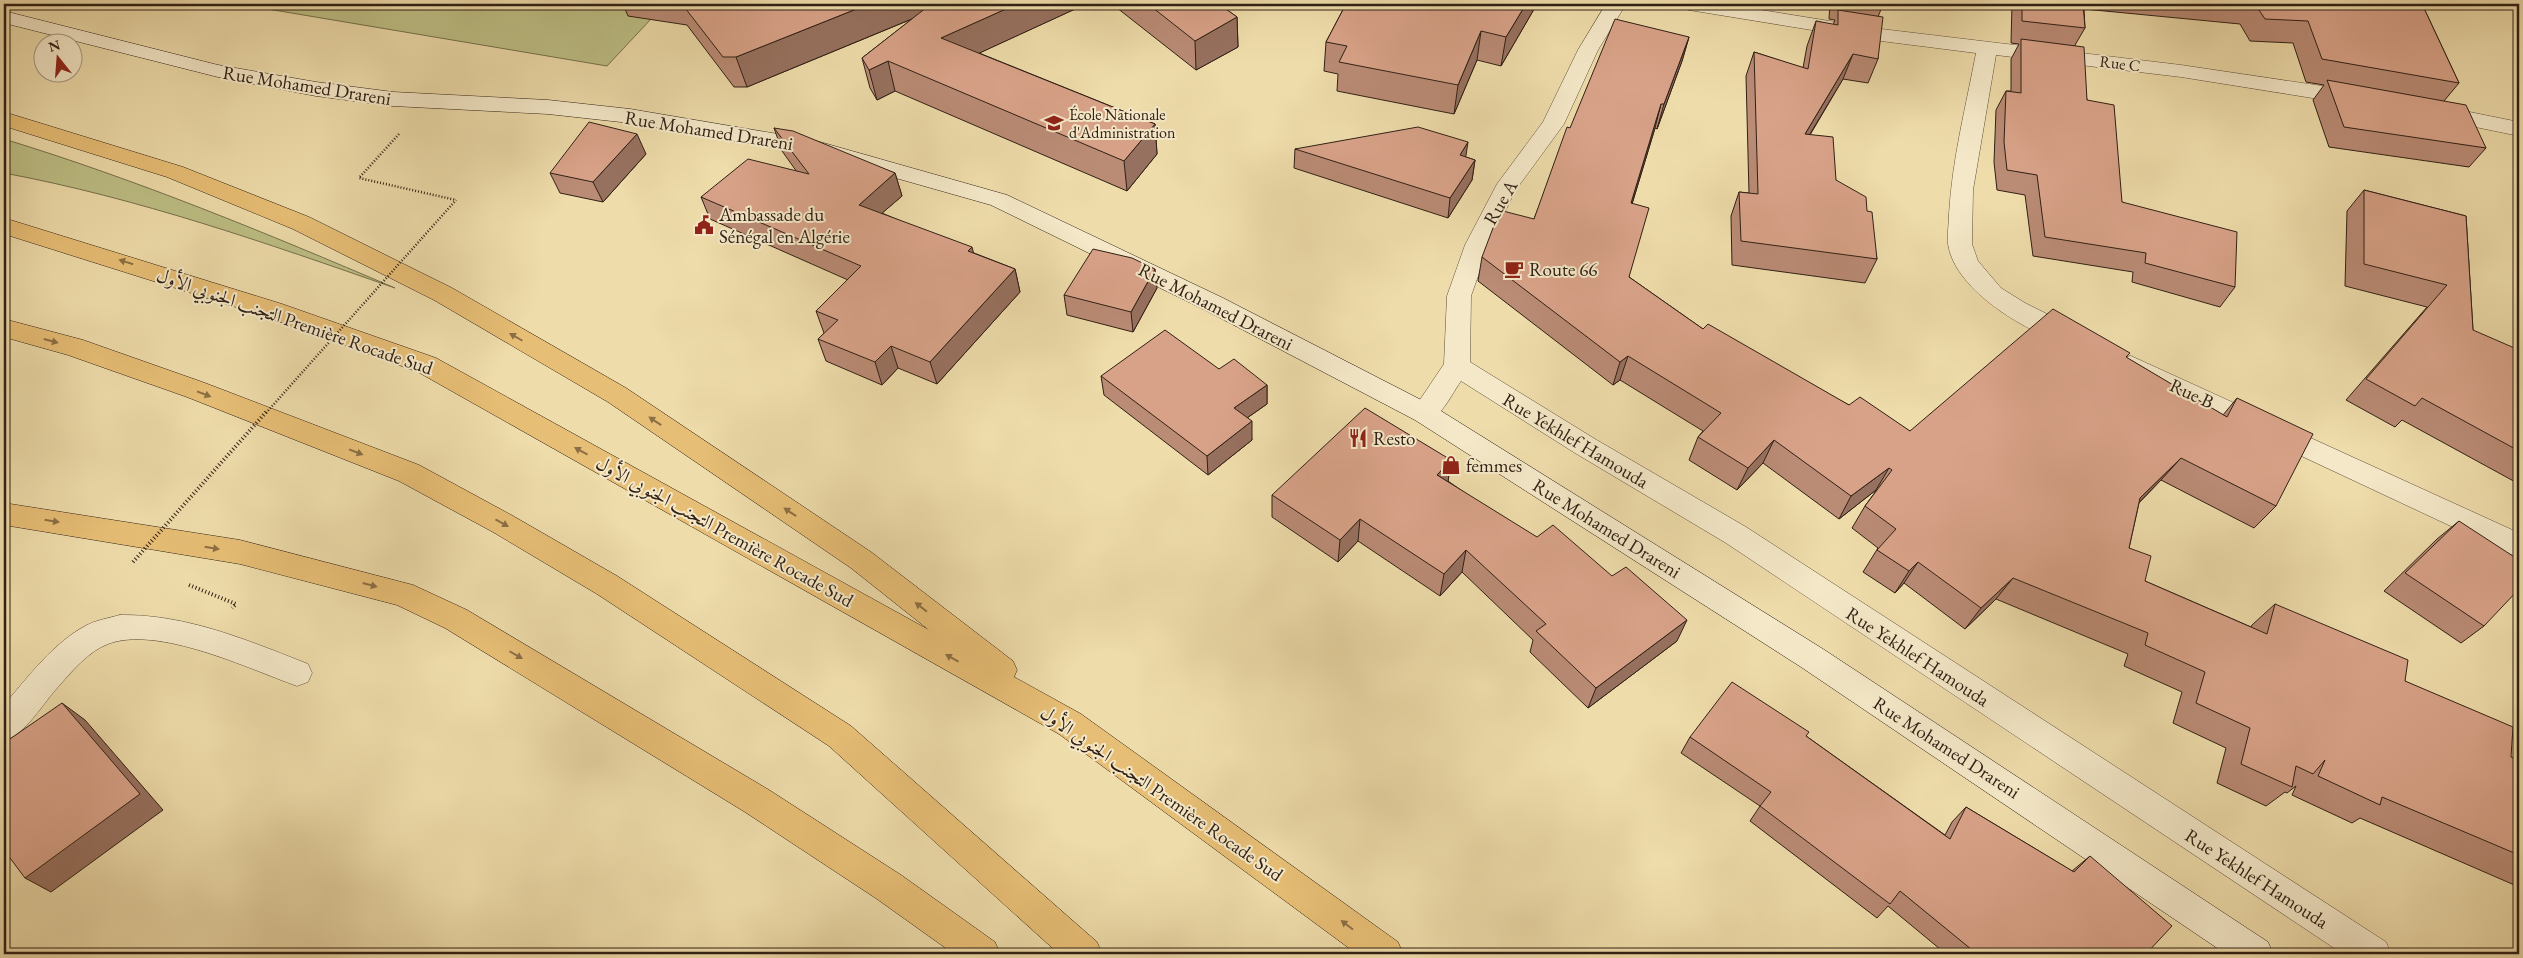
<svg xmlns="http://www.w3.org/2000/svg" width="2523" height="958" viewBox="0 0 2523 958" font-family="'EB Garamond',Amiri,serif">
	<rect width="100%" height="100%" fill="#eedcaa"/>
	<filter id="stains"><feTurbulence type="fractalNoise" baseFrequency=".004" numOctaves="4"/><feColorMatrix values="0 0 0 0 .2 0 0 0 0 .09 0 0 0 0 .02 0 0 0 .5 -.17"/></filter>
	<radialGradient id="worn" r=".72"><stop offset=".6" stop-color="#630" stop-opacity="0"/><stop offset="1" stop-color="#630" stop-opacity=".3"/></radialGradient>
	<g fill="#bdbf85" stroke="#76704d">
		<path d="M238,4H665L607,66Z"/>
		<path d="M4,139C138,180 266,233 395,288C266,243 138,198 4,173Z"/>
	</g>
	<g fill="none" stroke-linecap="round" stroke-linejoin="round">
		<g stroke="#604f3a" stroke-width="1">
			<g id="street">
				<path d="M1606,4H1626L1598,50L1564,124L1515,191L1489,245L1471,296L1470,362L1595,439L1746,527L2386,942L2391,954H2343L1726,543L1575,453L1461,381C1449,398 1438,427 1415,420L1411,413L1444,364L1447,296L1465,245L1497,184L1543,122L1578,50Z"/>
				<path d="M1679,4H1724L1873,28L2181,65L2356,91L2364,93L2367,98L2364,103L2356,105L2181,77L1996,55L1973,190L1972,244L1978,261L2001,288L2025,303L2081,331L2085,337L2081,343L2072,346C2030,334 1955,292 1948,244C1947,235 1949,223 1949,214C1952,160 1966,106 1976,53L1873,40L1689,10L1682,8Z"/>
				<path d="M2435,105L2519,122V136L2427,117L2424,112L2427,107Z"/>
				<path d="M2131,356L2519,533V558L2122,372L2118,365L2122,358Z"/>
				<path d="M120,615C186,614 247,640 308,664L312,673L308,682L297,686C249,669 158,625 108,644C89,651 72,671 59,686C43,703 26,734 4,741V705C28,677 54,642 87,625C97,620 109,618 120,615Z"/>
			</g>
		</g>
		<g stroke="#302015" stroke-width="1">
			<path id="secondary" d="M4,11L218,65L316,82L393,92L548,100L630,109L813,140L1007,195L1223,298L1433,406L1823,649L2268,942L2273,954H2226L1801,667L1415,420L1205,310L991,205L811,154L630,123L548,114L393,106L316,96L218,77L4,23Z"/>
		</g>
		<g stroke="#302015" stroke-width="1">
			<g id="highway">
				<path d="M4,112L183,167L309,217L452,288L626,388L871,552L1013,661L1017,670L1014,677L1081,714L1398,942L1403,954H1357L1059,734L418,372L264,316L4,234V218L282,304L436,358L929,630L851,568L608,402L434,300L293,229L167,177L4,126Z"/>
				<path d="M4,319L83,340L205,383L419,465L513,516L617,576L851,726L1097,942L1102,954H1059L829,746L597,594L493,532L399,481L187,397L68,355L4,337Z"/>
				<path d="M4,503L240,540L413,585L467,610L769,790L901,875L995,942L1000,954H954L877,899L745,812L445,628L397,605L240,564L4,525Z"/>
			</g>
		</g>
		<path stroke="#302015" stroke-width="2.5" stroke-dasharray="1 2" stroke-linecap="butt" d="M399,134L359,178L456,200"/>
		<path stroke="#302015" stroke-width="4" stroke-dasharray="1 2.5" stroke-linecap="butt" d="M189,585L236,604L232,608"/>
		<use href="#street" fill="#f4e8c8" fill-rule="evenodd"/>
		<use href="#secondary" fill="#f4e8c8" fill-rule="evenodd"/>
		<use href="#highway" fill="#e7be75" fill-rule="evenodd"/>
		<path stroke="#302015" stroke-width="2.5" stroke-dasharray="1 2" stroke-linecap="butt" d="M266,413L456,200"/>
		<path stroke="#302015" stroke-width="4" stroke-dasharray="1 2.5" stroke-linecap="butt" d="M133,562L267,411"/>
	</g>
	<g fill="#ba8b75" stroke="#302015">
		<path d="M623,4H1086L979,53L1155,124L1157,154L1127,191L895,91L877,100L870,88L862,58L912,19L747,87H734L687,25L628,16Z"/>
		<path d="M1112,4H1219L1237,17L1238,47L1196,70Z"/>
		<path d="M1346,4H1537L1501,66L1477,60L1454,114L1337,91L1338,74L1324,71L1326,42Z"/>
		<path d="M1830,4H1883L1878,17V59L1868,83L1843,79L1810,135L1836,180L1867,211L1877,259L1865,283L1732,265L1731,216L1739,192L1749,193L1746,76L1754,52L1803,68L1807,46L1816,21L1833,25L1835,20L1829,19Z"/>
		<path d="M2012,4H2422L2459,83L2444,101L2486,148L2469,167L2329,147L2313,100L2324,85L2306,82L2293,43L2250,41L2240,24L2084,9L2085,28L2075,45L2087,100L2122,202L2235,287L2220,307L2132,282L2133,272L2033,256L2025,195L1997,190L1994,162L1996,110L2006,91H2011V59L2019,44L2011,43Z"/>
		<path d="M1689,37L1682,61L1657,129L1655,128L1632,204L1629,277L1703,329L1849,405L1910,431L2127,358L2223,415L2237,398L2276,506L2254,528L2161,480L2139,503L2129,548L2145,581L2251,627L2252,625L2275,604L2405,681L2511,757L2519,760V887L2360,818L2352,823L2292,795L2296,786L2287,793L2285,792L2266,806L2217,783L2226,748L2173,723L2182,692L2124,666L2128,654L1996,599L1965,629L1904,583L1895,593L1863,572L1878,548L1852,528L1865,506L1876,491V490L1839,519L1763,463L1737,490L1689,460L1698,437L1703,431L1620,380L1613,385L1478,281L1482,257L1534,219L1570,128Z"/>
		<path d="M774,128L895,173L902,196L882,213L974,253L1015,269L1020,292L937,384L898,368L882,385L826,361L818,339L824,333L816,311L848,280L710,219L701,197L797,172L782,151Z"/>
		<path d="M1295,149L1466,157L1475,160L1472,180L1448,218L1294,168Z"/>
		<path d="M646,154L603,202L560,193L550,173Z"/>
		<path d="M2364,190L2466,216L2473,330L2519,381V484L2402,420L2395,427L2346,400L2427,307L2345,286L2347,211Z"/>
		<path d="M1157,288L1133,332L1067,315L1064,295Z"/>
		<path d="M1219,369L1267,385V404L1247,418L1252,440L1208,475L1104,395L1101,376Z"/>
		<path d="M1451,460L1448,481L1677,641L1588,708L1530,652L1533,640L1462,572L1440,596L1358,541L1338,562L1272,517V495Z"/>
		<path d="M2459,521L2484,626L2461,643L2384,591L2437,539Z"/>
		<path d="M1806,736L1945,835L1952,822L1966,807L2072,871L2090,856L2146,954H1946L1888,906L1877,918L1750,821L1760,806L1681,753L1690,737Z"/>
	</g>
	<g fill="#97715f" stroke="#302015">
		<path d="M869,4H948L747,87L736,57Z"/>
		<path d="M1017,4H1086L947,68L941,38Z"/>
		<path d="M1526,4H1537L1501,66L1506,37Z"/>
		<path d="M1237,17L1238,47L1196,70L1195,41Z"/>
		<path d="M1481,31L1477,60L1454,114L1458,85Z"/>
		<path d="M1689,37L1682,61L1657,129L1664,104Z"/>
		<path d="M1853,54L1843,79L1795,159L1805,134Z"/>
		<path d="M888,61L895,91L877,100L869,70Z"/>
		<path d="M1661,104L1655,128L1625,227L1631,203Z"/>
		<path d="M1155,124L1157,154L1127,191L1124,161Z"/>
		<path d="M637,134L646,154L603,202L593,182Z"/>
		<path d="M1468,142L1465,162L1460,155Z"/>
		<path d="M1475,160L1472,180L1448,218L1450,198Z"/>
		<path d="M895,173L902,196L866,227L859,205Z"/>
		<path d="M972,247L978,270L968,251Z"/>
		<path d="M1015,269L1020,292L937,384L930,362Z"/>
		<path d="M1155,269L1157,288L1133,332L1131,312Z"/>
		<path d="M891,346L898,368L882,385L875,362Z"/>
		<path d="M1628,356L1620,380L1613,385L1620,362Z"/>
		<path d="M1267,385V404L1234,427V408Z"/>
		<path d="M1252,421V440L1208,475L1207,456Z"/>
		<path d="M1774,440L1763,463L1737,490L1748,468Z"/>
		<path d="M2181,458L2161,480L2121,521L2140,498Z"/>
		<path d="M1451,460L1448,482L1437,475Z"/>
		<path d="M1889,468L1876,490L1839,519L1851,496Z"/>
		<path d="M1360,519L1358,541L1338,562L1340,540Z"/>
		<path d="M1466,550L1462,572L1440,596L1444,574Z"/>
		<path d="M1918,562L1904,583L1895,593L1909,571Z"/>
		<path d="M2013,578L1996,599L1965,629L1981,608Z"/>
		<path d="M1687,620L1677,641L1588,708L1596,688Z"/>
		<path d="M62,703L85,720L163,810L51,892L25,878Z"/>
	</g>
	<g fill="#d8a288" stroke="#302015">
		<path d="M682,4H869L736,57H723Z"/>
		<path d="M931,4H1017L941,38L1155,124L1124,161L888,61L869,70L862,58Z"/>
		<path d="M1148,4H1219L1237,17L1195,41Z"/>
		<path d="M1346,4H1526L1506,37L1481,31L1458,85L1339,62L1347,46L1326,42Z"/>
		<path d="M2022,4H2083L2085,28L2022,21Z"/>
		<path d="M2255,4H2422L2459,83L2322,59L2308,21L2265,19Z"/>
		<path d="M1838,10L1883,17L1878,59L1853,54L1805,134L1833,137L1836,180L1866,197L1867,211L1872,212L1877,259L1741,241L1739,192L1758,194L1754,52L1808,69L1816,21L1838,25Z"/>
		<path d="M1615,19L1689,37L1664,104H1661L1631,203L1649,208L1629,277L1703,329L1708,324L1849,405L1860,397L1910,431L2053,309L2130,353L2126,357L2227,417L2237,398L2313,434L2276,506L2181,458L2140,498L2129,548L2151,556L2145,581L2267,634L2275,604L2408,660L2405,681L2513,727L2511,757L2519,760V855L2382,797L2380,805L2318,776L2325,760L2313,774L2296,766L2292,787L2241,764L2250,728L2196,703L2205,672L2145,645L2148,633L2013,578L1981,608L1918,562L1909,571L1877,550L1896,529L1865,506L1892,470L1889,468L1851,496L1774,440L1748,468L1698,437L1721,413L1628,356L1620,362L1482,257L1493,228L1503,211L1534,219L1567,127L1570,128Z"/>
		<path d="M2021,39L2084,47L2087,100L2114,105L2122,202L2237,232L2235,287L2145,263L2146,253L2045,237L2037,175L2007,170L2004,142L2006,91L2021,93Z"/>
		<path d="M2327,80L2466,105L2486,148L2344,127Z"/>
		<path d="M589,122L637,134L593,182L550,173Z"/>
		<path d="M1418,127L1468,142L1460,155L1475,160L1450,198L1295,149Z"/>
		<path d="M774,128L793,131L895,173L859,205L972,247L968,251L1015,269L930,362L891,346L875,362L818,339L838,320L816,311L861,266L701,197L748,159L809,174Z"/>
		<path d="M2364,190L2466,216L2473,330L2519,350V451L2422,398L2415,406L2366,379L2447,285L2364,264Z"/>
		<path d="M1093,249L1132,258L1155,269L1131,312L1064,295Z"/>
		<path d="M1165,330L1219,369L1234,359L1267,385L1234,408L1252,421L1207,456L1101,376Z"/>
		<path d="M1365,408L1451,460L1437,475L1537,537L1553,525L1612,576L1626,567L1687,620L1596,688L1536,631L1546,624L1466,550L1444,574L1360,519L1340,540L1272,495Z"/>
		<path d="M2459,521L2519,560V589L2484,626L2405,573Z"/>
		<path d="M1732,682L1809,732L1806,736L1950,839L1966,807L2074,872L2090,856L2172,926L2146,954H1977L1900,891L1890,904L1760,806L1771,792L1690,737Z"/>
		<path d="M62,703L140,794L25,878L4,850V743Z"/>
	</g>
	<defs><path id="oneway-solid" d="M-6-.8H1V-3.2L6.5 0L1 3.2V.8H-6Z" transform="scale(1.25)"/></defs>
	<g fill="#8c6f45">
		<use href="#oneway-solid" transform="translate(126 262) rotate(-163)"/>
		<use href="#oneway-solid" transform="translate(516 337) rotate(-150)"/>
		<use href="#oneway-solid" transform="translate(51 341) rotate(15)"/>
		<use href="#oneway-solid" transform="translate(204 394) rotate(21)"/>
		<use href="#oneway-solid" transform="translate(655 421) rotate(-146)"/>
		<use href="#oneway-solid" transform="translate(581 451) rotate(-151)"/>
		<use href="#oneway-solid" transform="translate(356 452) rotate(21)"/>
		<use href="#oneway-solid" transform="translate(790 512) rotate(-146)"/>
		<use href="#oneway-solid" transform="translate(52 521) rotate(9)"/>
		<use href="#oneway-solid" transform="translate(502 523) rotate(29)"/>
		<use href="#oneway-solid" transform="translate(212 548) rotate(9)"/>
		<use href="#oneway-solid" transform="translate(370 585) rotate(15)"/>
		<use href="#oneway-solid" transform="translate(921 607) rotate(-142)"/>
		<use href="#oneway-solid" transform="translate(516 655) rotate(30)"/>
		<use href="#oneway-solid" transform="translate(952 658) rotate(-151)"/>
		<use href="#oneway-solid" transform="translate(1347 925) rotate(-143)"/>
	</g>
	<defs>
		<g id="university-bare" transform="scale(1.5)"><path d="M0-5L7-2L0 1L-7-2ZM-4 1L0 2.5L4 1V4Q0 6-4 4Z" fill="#8f2418" stroke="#f4e8c8" stroke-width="2.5" paint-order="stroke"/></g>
		<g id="civic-bare" transform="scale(1.5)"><path d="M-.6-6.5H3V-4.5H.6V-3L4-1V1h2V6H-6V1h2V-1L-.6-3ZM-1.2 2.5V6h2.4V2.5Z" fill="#8f2418" stroke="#f4e8c8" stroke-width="2.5" paint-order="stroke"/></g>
		<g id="cafe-bare" transform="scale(1.5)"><path d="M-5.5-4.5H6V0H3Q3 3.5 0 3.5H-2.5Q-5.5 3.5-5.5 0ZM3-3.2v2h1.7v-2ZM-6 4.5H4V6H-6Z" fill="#8f2418" stroke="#f4e8c8" stroke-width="2.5" paint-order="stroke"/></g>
		<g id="restaurant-bare" transform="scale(1.5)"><path d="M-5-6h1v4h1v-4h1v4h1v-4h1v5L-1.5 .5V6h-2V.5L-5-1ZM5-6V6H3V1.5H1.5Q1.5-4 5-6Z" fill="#8f2418" stroke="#f4e8c8" stroke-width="2.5" paint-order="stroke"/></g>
		<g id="shop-bare" transform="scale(1.5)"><path d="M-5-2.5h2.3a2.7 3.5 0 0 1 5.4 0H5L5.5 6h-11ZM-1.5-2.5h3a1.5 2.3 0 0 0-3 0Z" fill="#8f2418" stroke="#f4e8c8" stroke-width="2.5" paint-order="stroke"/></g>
	</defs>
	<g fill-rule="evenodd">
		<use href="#university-bare" x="1054" y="123"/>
		<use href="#civic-bare" x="704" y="225"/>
		<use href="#cafe-bare" x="1514" y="269"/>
		<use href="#restaurant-bare" x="1358" y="438"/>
		<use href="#shop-bare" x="1451" y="465"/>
	</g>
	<g text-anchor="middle" stroke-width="4" stroke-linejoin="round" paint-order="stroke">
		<g font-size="16" fill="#302015" stroke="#f4e8c8">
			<text transform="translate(2120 63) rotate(7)" y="6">Rue C</text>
		</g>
		<g font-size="16" fill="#302015" stroke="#f4e8c8" text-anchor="start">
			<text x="1069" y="120">École Nationale<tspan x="1069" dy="18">d'Administration</tspan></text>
		</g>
		<g font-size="19" fill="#302015" stroke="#f4e8c8">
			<text transform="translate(307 85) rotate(9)" y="7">Rue Mohamed Drareni</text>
			<text transform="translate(709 130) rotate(9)" y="7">Rue Mohamed Drareni</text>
			<text transform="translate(1500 202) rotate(-60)" y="7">Rue A</text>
			<text transform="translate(1216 306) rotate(27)" y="7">Rue Mohamed Drareni</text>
			<text transform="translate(295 321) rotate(19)" y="7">التجنب الجنوبي الأول Première Rocade Sud</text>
			<text transform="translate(2192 393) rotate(25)" y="7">Rue B</text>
			<text transform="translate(1576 440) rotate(31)" y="7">Rue Yekhlef Hamouda</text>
			<text transform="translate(1607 528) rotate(32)" y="7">Rue Mohamed Drareni</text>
			<text transform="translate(725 531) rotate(29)" y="7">التجنب الجنوبي الأول Première Rocade Sud</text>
			<text transform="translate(1918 656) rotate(33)" y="7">Rue Yekhlef Hamouda</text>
			<text transform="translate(1947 747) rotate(33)" y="7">Rue Mohamed Drareni</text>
			<text transform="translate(1162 793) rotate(35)" y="7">التجنب الجنوبي الأول Première Rocade Sud</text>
			<text transform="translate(2257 878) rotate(33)" y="7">Rue Yekhlef Hamouda</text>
		</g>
		<g font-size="19" fill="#302015" stroke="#f4e8c8" text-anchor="start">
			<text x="719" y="221">Ambassade du<tspan x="719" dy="22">Sénégal en Algérie</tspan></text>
			<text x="1529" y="276">Route 66</text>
			<text x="1373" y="445">Resto</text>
			<text x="1466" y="472">femmes</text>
		</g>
	</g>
	<rect width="2523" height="958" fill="none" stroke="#eedcaa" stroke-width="20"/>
	<rect x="5" y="5" width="2513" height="948" fill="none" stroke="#302015" stroke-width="2.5"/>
	<rect x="10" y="10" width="2503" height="938" fill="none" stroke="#302015"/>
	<g transform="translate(58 58) rotate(343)"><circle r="24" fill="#f4e8c8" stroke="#a69880"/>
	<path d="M0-4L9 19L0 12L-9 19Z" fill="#8f2418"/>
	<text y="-8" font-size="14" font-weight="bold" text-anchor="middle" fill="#302015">N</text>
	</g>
	<rect width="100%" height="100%" filter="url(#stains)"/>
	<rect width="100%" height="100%" fill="url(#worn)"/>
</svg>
